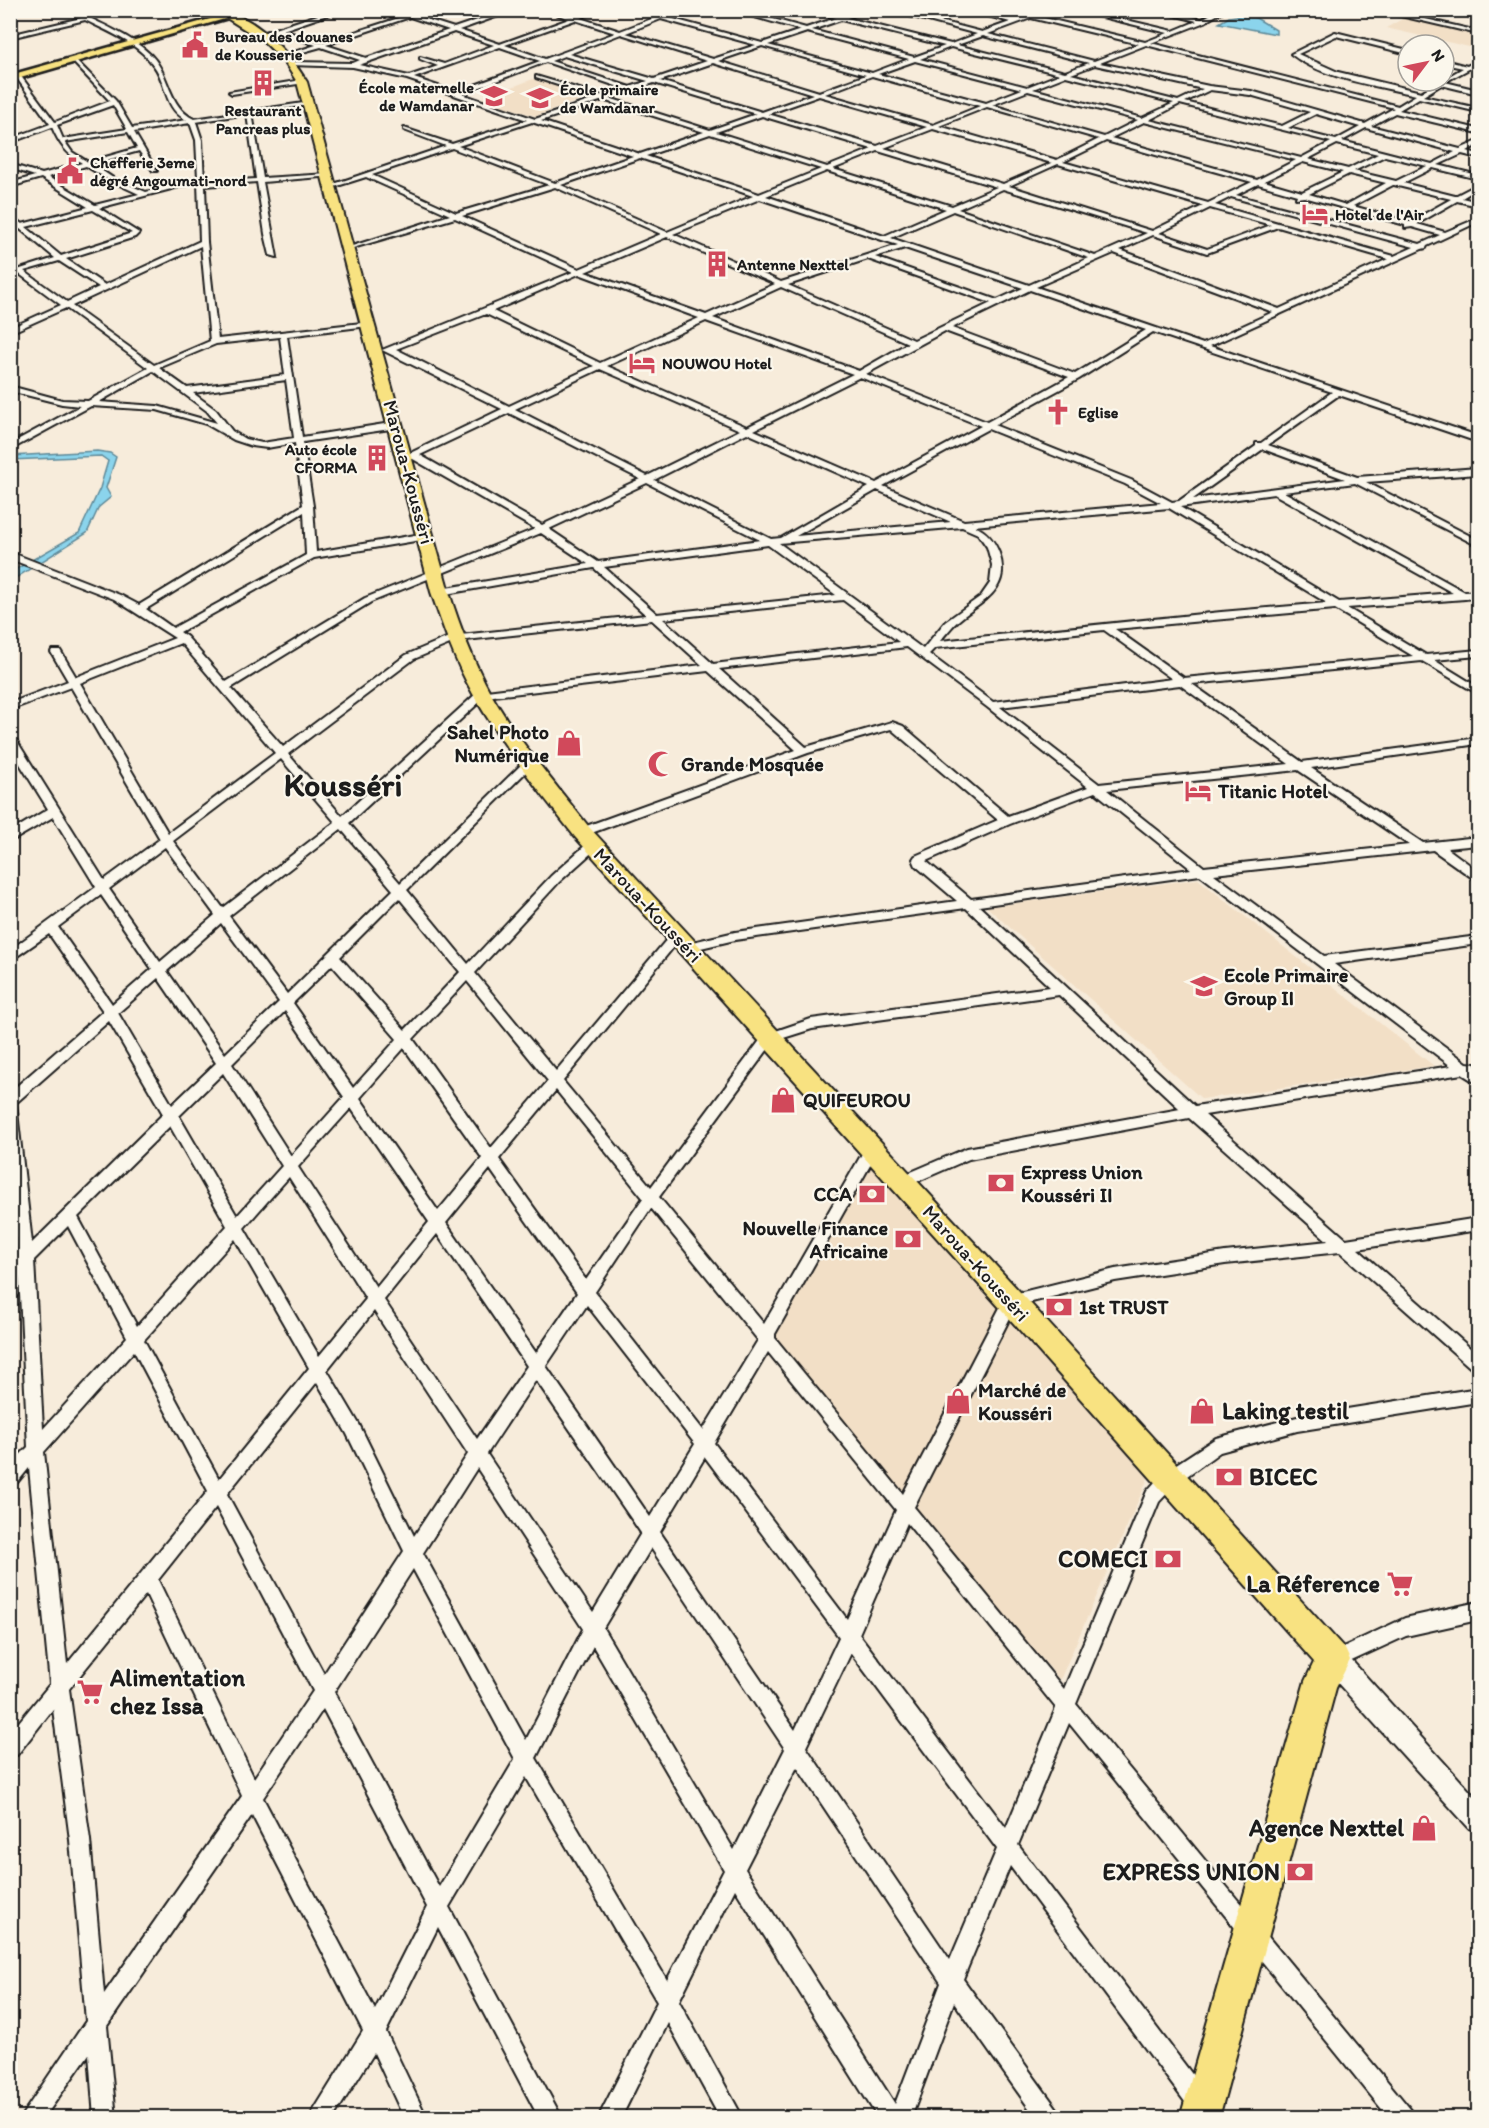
<svg xmlns="http://www.w3.org/2000/svg" width="1489" height="2128" viewBox="0 0 1489 2128" font-family="Itim,sans-serif">
	<rect width="100%" height="100%" fill="#f7ecdb"/>
	<filter id="ink" filterUnits="userSpaceOnUse"><feTurbulence type="fractalNoise" baseFrequency=".0167" numOctaves="2"/><feDisplacementMap in="SourceGraphic" scale="12" xChannelSelector="R" yChannelSelector="G"/><feConvolveMatrix kernelMatrix="1 2 1 2 8 2 1 2 1" color-interpolation-filters="sRGB"/></filter>
	<g filter="url(#ink)">
		<g fill="#f2dfc6">
			<path d="M1406,17L1478,34V49L1386,28Z"/>
			<path d="M533,79L592,96L536,116L481,99Z"/>
			<path d="M1198,879L1434,1066L1202,1099L987,907Z"/>
			<path d="M870,1153L1152,1469L1060,1680L767,1333Z"/>
		</g>
		<g fill="#8bd4ec" stroke="#5f8a99" stroke-width="1.5">
			<path d="M1243,15L1256,18L1276,30V34L1219,23L1229,17Z"/>
			<path d="M97,451L110,453L116,457L106,488L111,497L99,507L87,533L11,581V572L79,533L100,488L108,461L101,456L11,460V456Z"/>
		</g>
		<g fill="none" stroke-linecap="round" stroke-linejoin="round">
			<g stroke="#1c1c1c" stroke-width="4">
				<g id="street">
					<path d="M67,10H74C100,24 129,34 151,55C170,74 168,107 194,119L310,102L308,105L252,113L263,178L329,174L332,176L263,182L277,257L270,255L265,234L257,182L205,186L207,242L218,339L371,322L372,324L368,326L287,336L302,437L397,422L401,425L397,428L303,442L313,506L316,552L427,533L432,536L427,539L314,558L180,632L187,637L226,682L365,598L535,529L413,459L402,461V457L502,409L382,350L573,272L455,218L346,250V248L450,215L366,177L331,188L328,186L446,146L404,130V128L452,144L527,120L407,79L353,67L290,65L292,62L353,63L360,60L321,47L285,57V55L316,45L277,32L261,37L259,34L333,10H342L283,30L321,43L405,16L391,10L410,14L430,10L416,16L454,28L507,10H515L459,30L500,44L569,19L545,10C555,10 566,17 575,16C584,16 591,10 600,10L580,18L620,31L675,10H683L666,17L762,43L801,30L730,10H740L806,28L836,18L806,10C818,10 828,16 840,16C849,17 858,10 868,10L847,18L951,44L977,34L887,10H897L982,32L1010,22L966,10C986,10 1006,24 1025,17L1002,10L1030,15L1042,10H1050L1036,16L1145,42L1168,33L1073,10H1084L1173,31L1197,21L1152,10H1163L1202,19L1218,10H1225L1205,22L1151,43L1398,106L1416,95C1378,86 1322,79 1291,54L1335,32L1408,50V54L1336,36L1298,54L1338,72L1421,92L1439,81H1444V79L1463,68L1444,64V60L1467,66L1478,60V64L1445,82L1478,90V94L1441,85L1423,96L1478,108V112L1419,98L1399,110L1478,129V133L1395,113L1371,126L1460,149L1478,141V145L1467,151L1478,154V158L1462,154L1438,165L1478,175V179L1433,168L1403,183L1455,196L1478,184V188L1462,198L1478,202V206L1457,201L1417,224L1445,232L1476,219L1478,218V222L1427,246L1426,248L1422,249L1210,346L1478,436V441H1475L1339,395L1268,445L1357,477L1478,468V474L1366,482L1478,540V546L1355,483L1284,492L1465,592L1478,591V597L1465,599L1347,608L1426,655L1478,650V656L1434,660L1478,687V694L1422,661L1192,684L1302,762L1478,738V744L1311,768L1423,843L1478,837V845L1447,848L1478,871V880L1474,879L1433,850L1214,874L1324,956L1478,936V944L1334,964L1467,1063L1475,1064L1478,1072V1084L1462,1074L1205,1115L1346,1239L1478,1218V1230L1358,1249L1478,1355V1371L1472,1369L1340,1252L1225,1264L1115,1281L1016,1306L914,1507L1064,1689L1147,1491L1164,1472L1216,1438L1297,1417L1478,1388V1402L1297,1431L1220,1452L1176,1484L1159,1502L1076,1704L1411,2110L1414,2118H1389L1069,1723L1018,1845L1207,2094L1210,2102L1207,2110L1199,2113L1191,2110L1010,1866L963,1979L1058,2110L1061,2118H1036L954,2002L911,2118H878L735,1889L679,2001L743,2118H720L668,2023L621,2118H598L657,2002L526,1777L449,1907L562,2118H539L438,1927L386,2032L427,2118H404L374,2053L333,2118H309L363,2031L252,1815L107,2026L116,2118H94L89,2054L44,2118H20L86,2021L70,1840L53,1709L17,1755L10,1757V1733L50,1684L29,1468L16,1484L10,1486V1465L28,1447L19,1275L10,1280V1264L18,1256L10,1179V1092L103,1011L49,934L10,961V950L96,887L53,817L10,842V832L48,809L10,748V735L15,738L104,880L160,839L71,687L10,710V703L68,681L51,652L52,650H60L76,677L175,638L114,599L10,559V552L120,595L139,605L303,505L295,443L267,448L252,446L234,440L206,424L157,410L91,406L10,450V444L80,406L62,404L10,391V386L62,400L88,401L148,368L66,308L10,333V328L61,305L18,273L11,272L55,258L20,229L10,231V227L16,225L10,221V215L22,224L88,207L41,178L10,187V183L35,176L10,168V164L42,174L82,163C67,154 59,144 52,127L10,143V139L50,124L16,77L10,74V69L20,75L55,122L110,101L72,61L74,58L116,101L132,128L187,120C164,110 167,83 154,66C138,43 109,32 85,20L10,38V35L81,18ZM410,17L449,30L366,58L326,45ZM1031,18L1139,44L1094,61L988,34ZM661,19L756,45L713,59L626,33ZM575,20L615,33L545,59L505,45ZM841,20L945,46L914,57L812,30ZM454,32L494,45L444,64L420,57V59L438,66L409,76L359,65ZM807,32L909,59L872,73L768,45ZM621,34L707,61L654,79L569,54ZM983,36L1089,63L1065,72L957,45ZM1146,45L1394,108L1365,124L1251,91L1209,86L1100,63ZM762,46L866,75L819,92L718,61ZM500,47L540,61L456,92L414,78ZM951,47L1060,74L1027,87L920,59ZM564,56L648,81L630,87L551,61ZM915,61L1022,89L986,103L878,74ZM546,62L625,89L603,96L536,76V78L598,98L535,119L462,94ZM713,63L813,94L762,112L660,81ZM1095,65L1203,89L1178,101L1071,74ZM872,76L980,106L933,125L825,94ZM1066,76L1174,103L1142,118L1033,89ZM654,83L756,114L710,130L609,98ZM1210,90L1250,95L1310,112L1282,126L1185,102ZM1028,91L1138,120L1104,137L992,105ZM819,96L927,127L877,146L768,114ZM603,100L704,132L640,154L541,121ZM1180,104L1331,142L1301,158L1149,120ZM113,105L127,129L63,139L57,125ZM987,107L1099,139L1057,160L939,126ZM247,114L256,179L204,182L202,140L196,122ZM1316,114L1360,127L1336,140L1288,128ZM762,116L872,149L827,167L716,132ZM532,122L535,123L633,156L555,183L458,146ZM1144,122L1296,160L1257,180L1111,138ZM190,123L196,140L198,178L146,192L113,178L92,164L139,151L153,171H157L134,132ZM1366,128L1455,152L1432,164L1342,141ZM933,129L1052,163L1003,184L884,148ZM128,132L137,148L88,162L72,152L65,142ZM710,134L821,169L759,194L646,156ZM1106,141L1252,182L1208,203L1063,162ZM1337,144L1378,154L1348,169L1308,159ZM452,148L549,185L456,213L372,175ZM878,151L997,187L952,206L833,169ZM1385,156L1427,166L1396,181L1354,171ZM640,158L753,196L667,232L561,185ZM1303,162L1343,172L1302,192L1264,181ZM1058,164L1203,206L1152,231L1009,186ZM86,166L109,180L139,194L95,205L48,177ZM827,171L946,209L884,236L766,196ZM1349,174L1386,183L1346,205L1309,194ZM198,182L200,241L105,285L66,259L135,237L139,233L99,208ZM1258,184L1297,195L1296,198L1304,197L1405,225V228L1412,227L1440,235L1420,244L1236,195ZM1393,185H1394L1451,199L1410,222L1353,206ZM555,187L661,234L579,269L462,216ZM1003,189L1147,233L1095,256L958,209ZM1231,197L1414,247L1394,256L1215,205ZM760,199L882,240L898,245L781,282L673,234ZM1210,208L1271,225L1207,249L1159,233ZM93,210L132,233L61,256L26,227ZM953,211L1089,258L1029,285L891,238ZM1278,227L1388,259L1279,309L1120,250L1153,235L1207,253ZM667,237L775,284L706,315L585,272ZM201,246L210,341L154,365L72,306ZM905,248L1023,288L997,300L875,257ZM1114,253L1273,312L1203,344L1036,287ZM868,259L991,303L914,340L788,285ZM59,261L99,287L67,302L24,271ZM579,274L699,318L600,363L493,311ZM781,287L908,343L859,371L713,318ZM1030,290L1146,330L1075,374L952,328ZM486,314L594,366L509,406L396,349ZM706,321L853,374L747,427L607,366ZM945,331L1069,377L987,422L866,374ZM1153,332L1332,392L1261,443H1256V446L1179,501L1172,502L1131,480L994,425L1079,379ZM280,337L285,375L187,388L159,368L216,344ZM600,369L740,430L647,476L515,409ZM153,371L207,411L217,423L157,406L99,402ZM860,377L981,426L876,483L754,430ZM286,380L294,438L262,443L245,439L232,431L216,410L193,393ZM509,413L640,479L542,525L420,455ZM988,429L1125,484L1161,503L964,521L883,486ZM747,433L869,487L781,538L771,539L654,480ZM1263,449L1345,479L1193,499ZM647,483L760,540L598,562L549,529ZM877,490L951,522L796,536ZM1274,494L1453,593L1339,602L1180,507ZM1169,508L1327,603L1221,612L940,641C946,634 952,626 959,620C982,601 1012,590 999,553C994,540 987,531 974,526ZM304,512L306,555L173,628L146,609ZM962,527L978,534L987,547L992,565L990,583L981,596L945,622L923,649L779,543ZM541,533L588,564L440,589L435,592L440,595L594,568L646,615L451,636L406,655L283,747L231,688L371,602ZM768,545L836,595L657,614L604,567ZM843,600L899,642L713,664L663,619ZM1335,609L1413,656L1184,678L1115,629ZM652,620L702,665L478,692L342,816L288,754L414,659L457,641ZM1104,630L1172,679L993,702L929,654L935,648ZM181,643L275,753L168,833L80,683ZM907,647L987,707L1088,787L1008,816L903,726L892,722L806,747L719,669ZM708,671L796,750L578,829L576,832L578,835H586L808,753L891,729L998,820L915,856L913,859L916,866L957,901L735,932L684,944L682,947L684,950L688,951L735,940L966,908L1050,987L811,1019L764,1035L651,1187L563,1081L681,938L683,935L681,932H673L556,1071L475,973L559,882L597,848L599,845L597,842H589L551,876L468,964L407,890L532,766V762H524L400,883L349,823L485,697ZM1180,685L1289,764L1099,784L1000,707ZM281,759L335,822L223,908L173,841ZM1298,770L1409,845L1204,867L1107,790ZM1095,792L1191,869L971,899L926,861L1010,824ZM341,829L393,890L287,994L229,916ZM165,847L215,915L160,962L109,889ZM1200,875L1451,1066L1195,1106L979,906ZM101,895L152,969L112,1004L58,927ZM399,898L460,972L405,1030L340,957ZM221,923L279,1002L225,1054L167,971ZM332,965L397,1039L353,1088L293,1003ZM158,978L216,1063L172,1105L118,1013ZM467,981L548,1081L491,1148L413,1039ZM1059,995L1180,1109L967,1148L897,1178L895,1182L897,1186L902,1188L907,1186L969,1159L1189,1118L1328,1241L1225,1252L1115,1269L1006,1296L903,1494L775,1338V1334L877,1153L879,1149L877,1145H867L764,1324L659,1197L774,1041L812,1029ZM285,1011L344,1097L291,1156L232,1064ZM109,1021L163,1114L32,1243L16,1103ZM404,1048L482,1158L438,1211L360,1098ZM223,1073L282,1166L237,1216L179,1116ZM556,1090L643,1198L586,1280L499,1159ZM351,1108L429,1222L376,1287L298,1167ZM170,1126L227,1226L137,1326L78,1217ZM490,1169L577,1293L536,1353L446,1223ZM289,1177L366,1299L319,1356L244,1228ZM651,1208L758,1340L703,1430L595,1292ZM68,1226L127,1337L43,1429L34,1260ZM437,1234L527,1366L477,1439L384,1300ZM235,1239L309,1368L219,1479L144,1340ZM587,1305L695,1444L650,1517L546,1366ZM374,1311L468,1454L414,1536L359,1424L327,1370ZM134,1351L208,1491L67,1664L44,1452ZM768,1352L896,1510L847,1619L714,1443ZM536,1380L641,1533L593,1612L487,1454ZM317,1382L347,1434L404,1551L324,1674L227,1494ZM705,1457L839,1637L795,1730L660,1532ZM477,1468L583,1629L526,1740L423,1553ZM216,1507L313,1691L254,1778L158,1580ZM907,1523L1056,1708L1006,1828L859,1634ZM651,1548L785,1749L734,1850L603,1628ZM413,1569L515,1759L439,1887L334,1692ZM146,1594L242,1796L104,1994L90,1840L69,1689ZM593,1646L724,1870L667,1980L536,1758ZM851,1653L997,1849L950,1960L806,1747ZM323,1709L427,1907L375,2010L263,1798ZM797,1767L941,1983L895,2104L745,1869Z"/>
					<path d="M244,10H253L231,18L228,16Z"/>
					<path d="M1375,10H1386L1478,31V34Z"/>
					<path d="M1447,10H1457L1478,17V19Z"/>
					<path d="M302,80L304,83L232,94L229,92Z"/>
					<path d="M1478,1602V1620L1406,1636L1334,1669L1328,1666L1325,1660L1328,1654L1405,1618Z"/>
				</g>
			</g>
			<g stroke="#1c1c1c" stroke-width="4">
				<path id="secondary" d="M1334,1648L1343,1651L1478,1800V1832L1469,1828L1325,1669L1322,1660L1325,1651Z"/>
			</g>
			<g stroke="#1c1c1c" stroke-width="5">
				<path id="primary" d="M228,14L235,16L10,81V75Z"/>
			</g>
			<g stroke="#1c1c1c" stroke-width="4">
				<path id="highway" d="M214,10C251,10 289,52 307,82L449,592C460,627 473,661 491,694C519,742 555,784 589,827L1021,1293L1345,1649L1350,1660L1336,1688L1219,2118H1180L1305,1681L1314,1662L1001,1309L575,837C539,791 502,745 473,694C455,662 443,627 431,592L297,82L283,60L263,41Z"/>
			</g>
			<use href="#street" fill="#fbf7ec" fill-rule="evenodd"/>
			<use href="#secondary" fill="#fbf7ec" fill-rule="evenodd"/>
			<use href="#primary" fill="#f8e281" fill-rule="evenodd"/>
			<use href="#highway" fill="#f8e281" fill-rule="evenodd"/>
		</g>
	</g>
	<defs>
		<g id="civic-bare" transform="scale(2.07)"><path d="M-.6-6.5H3V-4.5H.6V-3L4-1V1h2V6H-6V1h2V-1L-.6-3ZM-1.2 2.5V6h2.4V2.5Z" fill="#d1495b" stroke="#fbf7ec" stroke-width="2.5" paint-order="stroke"/></g>
		<g id="building-bare" transform="scale(2.07)"><path d="M-4-6H4V6H1V3H-1V6H-4ZM-2.5-4.3h1.7v1.8h-1.7ZM.8-4.3h1.7v1.8H.8ZM-2.5-1h1.7V.8h-1.7ZM.8-1h1.7V.8H.8Z" fill="#d1495b" stroke="#fbf7ec" stroke-width="2.5" paint-order="stroke"/></g>
		<g id="school-bare" transform="scale(2.07)"><path d="M0-5L7-2L0 1L-7-2ZM-4 1L0 2.5L4 1V4Q0 6-4 4Z" fill="#d1495b" stroke="#fbf7ec" stroke-width="2.5" paint-order="stroke"/></g>
		<g id="hotel-bare" transform="scale(2.07)"><path d="M-6-4.5h1.5V1H6V5H4.5V3h-9V5H-6ZM-4 0a1.8 1.8 0 1 1 3.6 0ZM.5 0V-2.5h3Q6-2.5 6 0Z" fill="#d1495b" stroke="#fbf7ec" stroke-width="2.5" paint-order="stroke"/></g>
		<g id="church-bare" transform="scale(2.07)"><path d="M-1.2-6h2.4v3.5h3.3v2.4h-3.3V6h-2.4V-.1h-3.3v-2.4h3.3Z" fill="#d1495b" stroke="#fbf7ec" stroke-width="2.5" paint-order="stroke"/></g>
		<g id="shop-bare" transform="scale(2.07)"><path d="M-5-2.5h2.3a2.7 3.5 0 0 1 5.4 0H5L5.5 6h-11ZM-1.5-2.5h3a1.5 2.3 0 0 0-3 0Z" fill="#d1495b" stroke="#fbf7ec" stroke-width="2.5" paint-order="stroke"/></g>
		<g id="mosque-bare" transform="scale(2.07)"><path d="M3.5-4.9A6 6 0 1 0 3.5 4.9A5 5 0 1 1 3.5-4.9Z" fill="#d1495b" stroke="#fbf7ec" stroke-width="2.5" paint-order="stroke"/></g>
		<g id="bank-bare" transform="scale(2.07)"><path d="M-6-4H6V4H-6ZM0-2.3a2.3 2.3 0 1 0 0 4.6a2.3 2.3 0 1 0 0-4.6Z" fill="#d1495b" stroke="#fbf7ec" stroke-width="2.5" paint-order="stroke"/></g>
		<g id="supermarket-bare" transform="scale(2.07)"><path d="M-6-5.5h2.5l.6 2H6L4.5 2H-2.5L-4.4-4H-6ZM-1.5 3.2a1.3 1.3 0 1 0 .1 0ZM3 3.2a1.3 1.3 0 1 0 .1 0Z" fill="#d1495b" stroke="#fbf7ec" stroke-width="2.5" paint-order="stroke"/></g>
	</defs>
	<g fill-rule="evenodd">
		<use href="#civic-bare" x="195" y="45"/>
		<use href="#building-bare" x="263" y="83"/>
		<use href="#school-bare" x="494" y="96"/>
		<use href="#school-bare" x="540" y="98"/>
		<use href="#civic-bare" x="70" y="171"/>
		<use href="#hotel-bare" x="1315" y="214"/>
		<use href="#building-bare" x="717" y="264"/>
		<use href="#hotel-bare" x="642" y="363"/>
		<use href="#church-bare" x="1058" y="412"/>
		<use href="#building-bare" x="377" y="458"/>
		<use href="#shop-bare" x="569" y="743"/>
		<use href="#mosque-bare" x="661" y="764"/>
		<use href="#hotel-bare" x="1198" y="791"/>
		<use href="#school-bare" x="1204" y="986"/>
		<use href="#shop-bare" x="783" y="1100"/>
		<use href="#bank-bare" x="1001" y="1183"/>
		<use href="#bank-bare" x="872" y="1194"/>
		<use href="#bank-bare" x="908" y="1239"/>
		<use href="#bank-bare" x="1059" y="1307"/>
		<use href="#shop-bare" x="958" y="1401"/>
		<use href="#shop-bare" x="1202" y="1411"/>
		<use href="#bank-bare" x="1229" y="1477"/>
		<use href="#bank-bare" x="1168" y="1559"/>
		<use href="#supermarket-bare" x="1400" y="1584"/>
		<use href="#supermarket-bare" x="90" y="1692"/>
		<use href="#shop-bare" x="1424" y="1828"/>
		<use href="#bank-bare" x="1300" y="1872"/>
	</g>
	<g text-anchor="middle" stroke-width="4.5" stroke-linejoin="round" paint-order="stroke">
		<g font-size="16" font-weight="bold" fill="#1c1c1c" stroke="#fbf7ec" text-anchor="start">
			<text x="215" y="42">Bureau des douanes<tspan x="215" dy="18">de Kousserie</tspan></text>
			<text x="474" y="93" text-anchor="end">École maternelle<tspan x="474" dy="18">de Wamdanar</tspan></text>
			<text x="560" y="95">École primaire<tspan x="560" dy="18">de Wamdanar</tspan></text>
			<text x="263" y="116" text-anchor="middle">Restaurant<tspan x="263" dy="18">Pancreas plus</tspan></text>
			<text x="90" y="168">Chefferie 3eme<tspan x="90" dy="18">dégré Angoumati-nord</tspan></text>
			<text x="1335" y="220">Hotel de l'Air</text>
			<text x="737" y="270">Antenne Nexttel</text>
			<text x="662" y="369">NOUWOU Hotel</text>
			<text x="1078" y="418">Eglise</text>
			<text x="357" y="455" text-anchor="end">Auto école<tspan x="357" dy="18">CFORMA</tspan></text>
		</g>
		<g font-size="20" fill="#1c1c1c" stroke="#fbf7ec">
			<text transform="translate(409 472) rotate(75)" y="7">Maroua-Kousséri</text>
			<text transform="translate(648 905) rotate(47)" y="7">Maroua-Kousséri</text>
			<text transform="translate(976 1263) rotate(48)" y="7">Maroua-Kousséri</text>
		</g>
		<g font-size="20" font-weight="bold" fill="#1c1c1c" stroke="#fbf7ec" text-anchor="start">
			<text x="549" y="739" text-anchor="end">Sahel Photo<tspan x="549" dy="23">Numérique</tspan></text>
			<text x="681" y="771">Grande Mosquée</text>
			<text x="1218" y="798">Titanic Hotel</text>
			<text x="1224" y="982">Ecole Primaire<tspan x="1224" dy="23">Group II</tspan></text>
			<text x="803" y="1107">QUIFEUROU</text>
			<text x="1021" y="1179">Express Union<tspan x="1021" dy="23">Kousséri II</tspan></text>
			<text x="852" y="1201" text-anchor="end">CCA</text>
			<text x="888" y="1235" text-anchor="end">Nouvelle Finance<tspan x="888" dy="23">Africaine</tspan></text>
			<text x="1079" y="1314">1st TRUST</text>
			<text x="978" y="1397">Marché de<tspan x="978" dy="23">Kousséri</tspan></text>
		</g>
		<g font-size="24" font-weight="bold" fill="#1c1c1c" stroke="#fbf7ec" text-anchor="end">
			<text x="1222" y="1419" text-anchor="start">Laking testil</text>
			<text x="1249" y="1485" text-anchor="start">BICEC</text>
			<text x="1148" y="1567">COMECI</text>
			<text x="1380" y="1592">La Réference</text>
			<text x="110" y="1686" text-anchor="start">Alimentation<tspan x="110" dy="28">chez Issa</tspan></text>
			<text x="1404" y="1836">Agence Nexttel</text>
			<text x="1280" y="1880">EXPRESS UNION</text>
		</g>
		<g font-size="32" font-weight="bold" fill="#1c1c1c" stroke="#fbf7ec">
			<text x="343" y="796">Kousséri</text>
		</g>
	</g>
	<rect width="1489" height="2128" fill="none" stroke="#fbf7ec" stroke-width="36"/>
	<rect x="18" y="18" width="1453" height="2092" fill="none" stroke="#1c1c1c" stroke-width="2" filter="url(#ink)"/>
	<g transform="translate(1426 63) rotate(58)"><circle r="28" fill="#fbf7ec" stroke="#a29f99" stroke-width="1.5"/>
	<path d="M0-4.5L10 22L0 15L-10 22Z" fill="#d1495b"/>
	<text y="-9" font-size="16" font-weight="bold" text-anchor="middle" fill="#1c1c1c">N</text>
	</g>
</svg>
